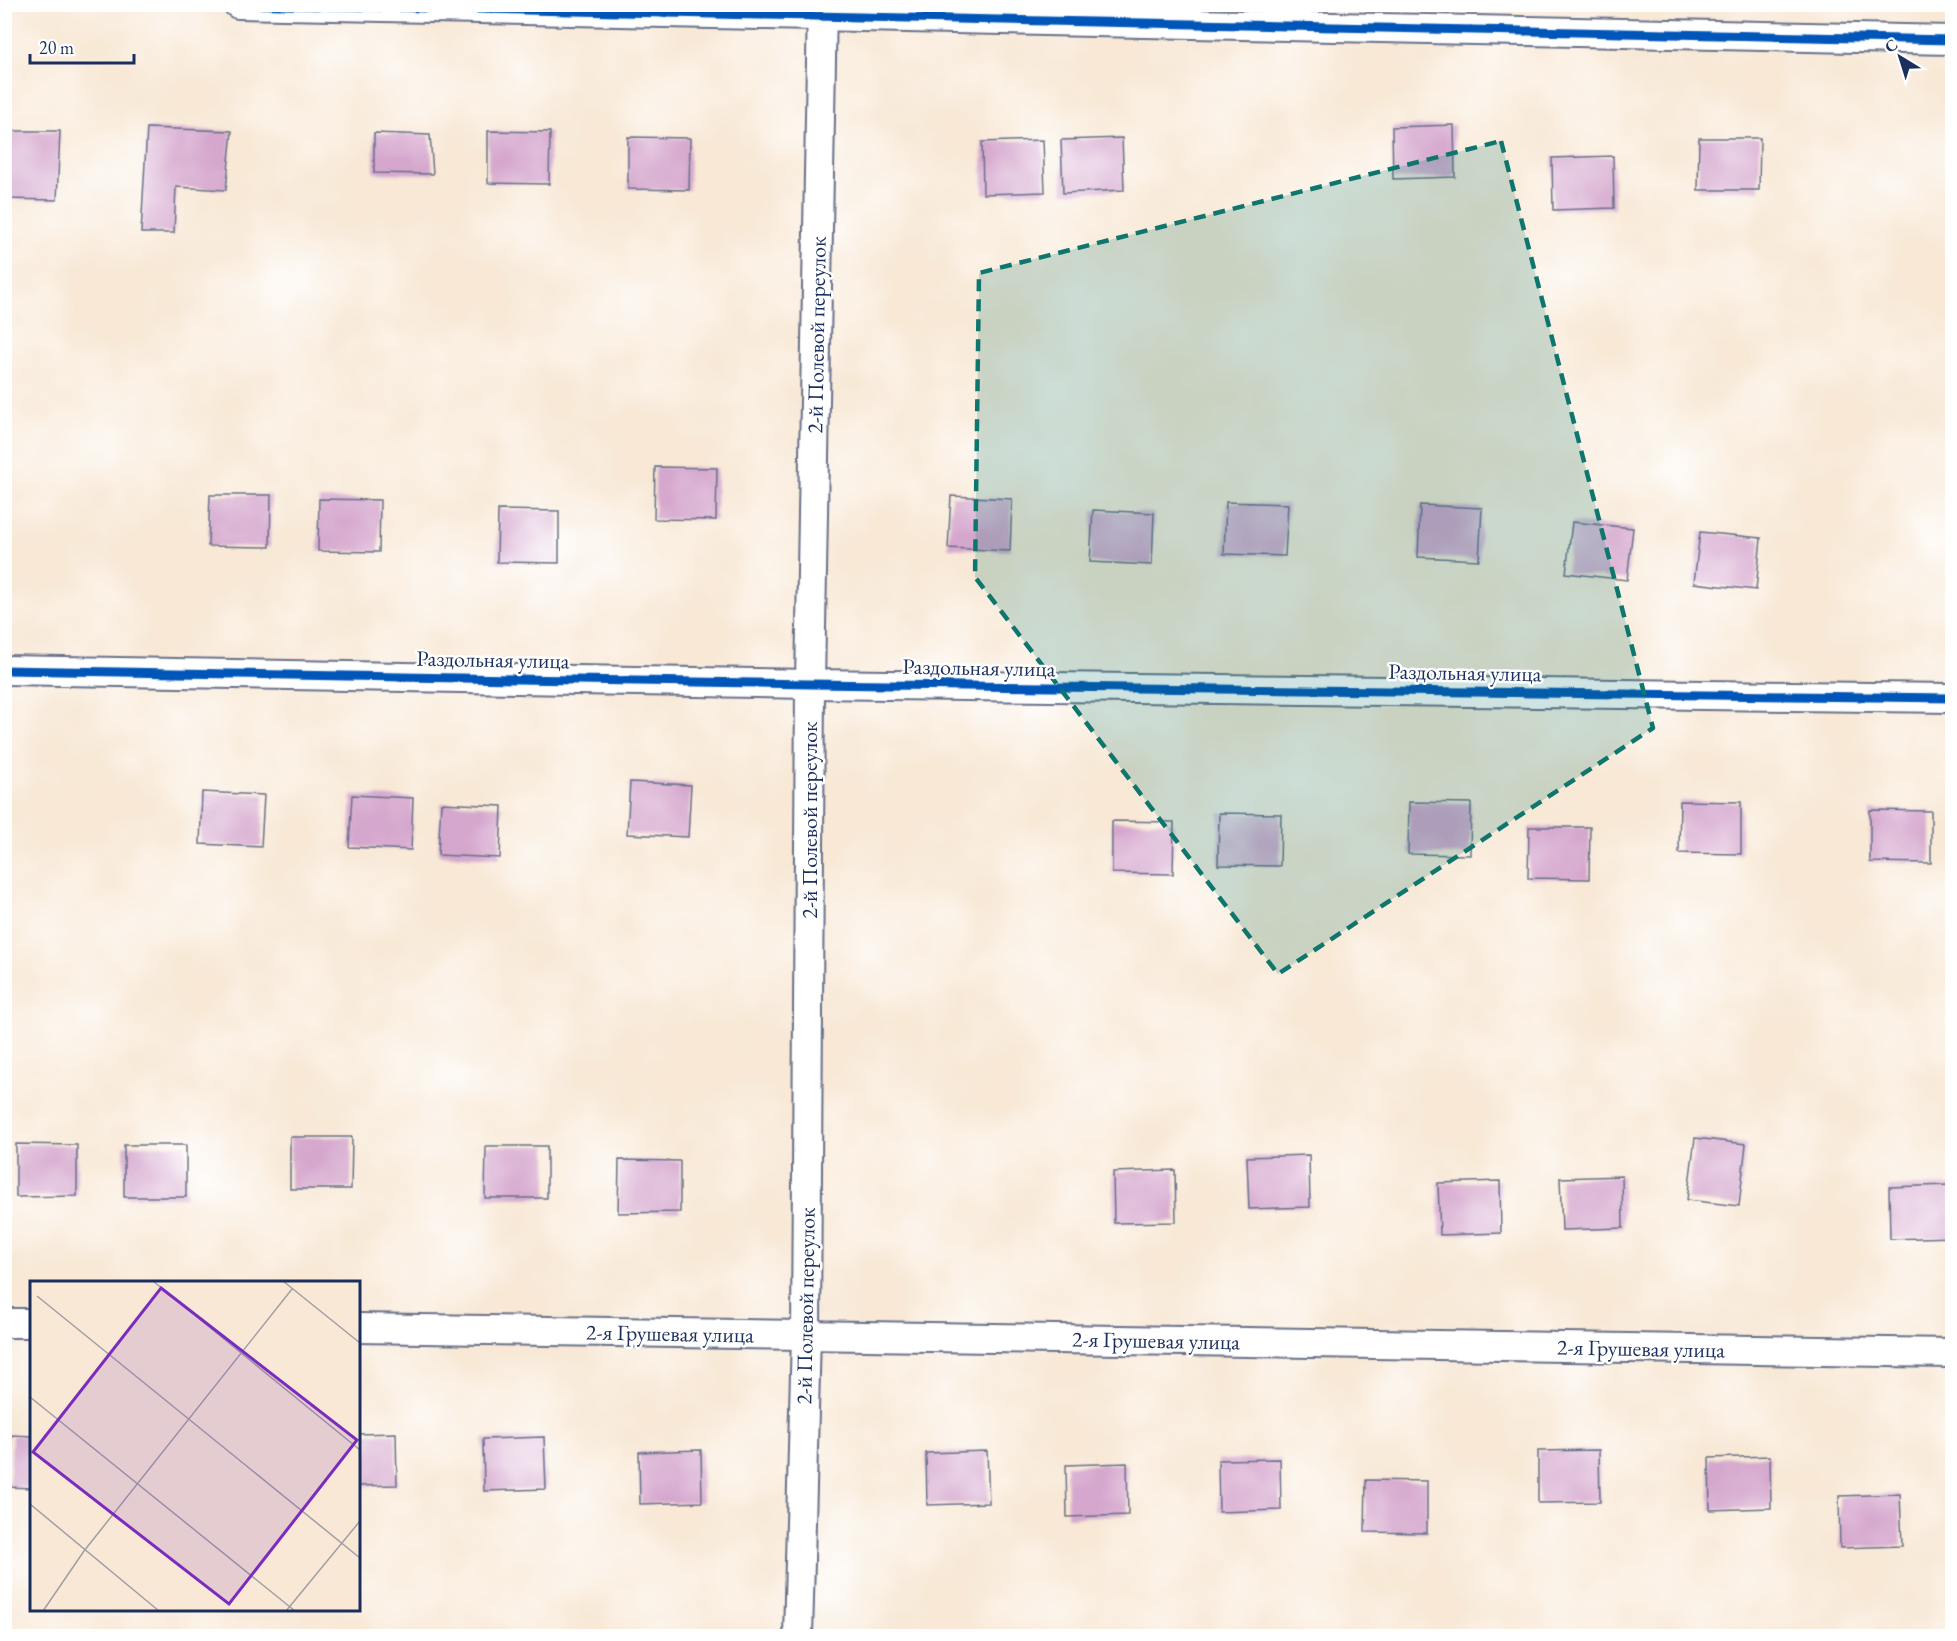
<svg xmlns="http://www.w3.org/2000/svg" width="1957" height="1641" viewBox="0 0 1957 1641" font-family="'EB Garamond',serif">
	<rect width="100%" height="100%" fill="#fff"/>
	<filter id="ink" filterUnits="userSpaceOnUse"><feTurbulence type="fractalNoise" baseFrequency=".0167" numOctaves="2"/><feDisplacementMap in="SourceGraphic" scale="12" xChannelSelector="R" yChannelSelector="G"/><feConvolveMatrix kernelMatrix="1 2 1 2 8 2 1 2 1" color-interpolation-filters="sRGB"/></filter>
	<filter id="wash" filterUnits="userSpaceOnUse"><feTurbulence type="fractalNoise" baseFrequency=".008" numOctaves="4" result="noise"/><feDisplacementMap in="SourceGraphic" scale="24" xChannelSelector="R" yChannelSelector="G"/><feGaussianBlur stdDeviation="1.35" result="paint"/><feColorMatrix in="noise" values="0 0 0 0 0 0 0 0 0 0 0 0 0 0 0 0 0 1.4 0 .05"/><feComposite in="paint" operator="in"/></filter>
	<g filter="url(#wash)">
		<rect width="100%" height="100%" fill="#f8e8d5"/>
		<g id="blocks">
			<g fill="#d5a7ce">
				<path d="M1454,125L1455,177L1393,179L1392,127Z"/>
				<path d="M147,128L232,131L226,190L176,187L174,233H141Z"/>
				<path d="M4,131H60L57,200L4,199Z"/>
				<path d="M488,131L550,132L549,184L488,183Z"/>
				<path d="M374,133L430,135L433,174L374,173Z"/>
				<path d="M628,137L690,138L689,190L628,189Z"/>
				<path d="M1122,138L1124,190L1063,193L1061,140Z"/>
				<path d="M1699,138H1760L1759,190H1698Z"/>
				<path d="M1043,140L1045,192L983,194L982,142Z"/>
				<path d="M1613,156L1614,208L1553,210L1552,158Z"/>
				<path d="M655,467L717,468L716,520L654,519Z"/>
				<path d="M210,495H271L270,547L208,546Z"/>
				<path d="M951,496L1012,499L1010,551L948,548Z"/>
				<path d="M319,499L380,500L379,552L318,551Z"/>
				<path d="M1226,502L1288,504L1285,556L1224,554Z"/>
				<path d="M1420,505L1482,508L1479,560L1418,557Z"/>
				<path d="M498,510L559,511V563L497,562Z"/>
				<path d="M1093,510L1154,513L1152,565L1090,562Z"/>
				<path d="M1572,522L1633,528L1627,580L1566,573Z"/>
				<path d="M1700,532L1761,538L1756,590L1694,583Z"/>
				<path d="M630,782L691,785L688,837L627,834Z"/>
				<path d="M202,792L264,795L261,847L200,844Z"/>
				<path d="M352,795L413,798L411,850L349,847Z"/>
				<path d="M1680,801L1741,802V854L1679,853Z"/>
				<path d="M1409,802L1471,803L1470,855L1408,854Z"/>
				<path d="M441,803L502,806L500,858L438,855Z"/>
				<path d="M1870,810L1931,811V863L1870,862Z"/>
				<path d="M1219,813L1281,814L1280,866L1218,865Z"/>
				<path d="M1112,821L1174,822L1173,874L1112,873Z"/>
				<path d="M1529,827H1590L1589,879L1528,878Z"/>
				<path d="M290,1137H352L351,1189H290Z"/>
				<path d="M1695,1138L1746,1144L1739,1206L1687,1200Z"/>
				<path d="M16,1144L77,1145V1196L16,1197Z"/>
				<rect x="124" y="1145" width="62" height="52"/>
				<path d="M486,1146H547V1198H485Z"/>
				<path d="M1309,1155L1310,1207L1249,1209L1247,1157Z"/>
				<path d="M619,1160L680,1161V1212L618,1213Z"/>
				<path d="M1175,1170L1176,1222L1114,1223L1113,1172Z"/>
				<path d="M1622,1176L1623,1228L1562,1230L1560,1178Z"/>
				<path d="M1500,1181L1501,1233L1440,1235L1438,1183Z"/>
				<path d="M1950,1185L1951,1237L1890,1239L1889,1187Z"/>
				<path d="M396,1433L397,1485L358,1486V1434Z"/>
				<path d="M12,1435L32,1436V1488L9,1487Z"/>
				<path d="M544,1437L546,1489L484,1491L483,1439Z"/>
				<path d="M701,1450L702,1502L640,1504L639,1452Z"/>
				<path d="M1599,1450L1600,1502L1538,1503V1451Z"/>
				<path d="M987,1451L989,1503L927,1505L926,1453Z"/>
				<path d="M1770,1456L1771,1508L1710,1510L1709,1458Z"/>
				<path d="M1280,1459L1281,1510L1219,1512L1218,1460Z"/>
				<path d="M1127,1463L1128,1515L1067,1517L1066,1465Z"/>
				<path d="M1366,1480L1427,1481V1533L1365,1532Z"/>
				<path d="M1900,1494L1902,1546L1840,1548L1839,1496Z"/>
			</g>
		</g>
	</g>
	<g filter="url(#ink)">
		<use href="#blocks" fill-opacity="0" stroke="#687088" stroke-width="1.5"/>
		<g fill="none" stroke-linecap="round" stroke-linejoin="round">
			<g stroke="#687088" stroke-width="32">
				<g id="street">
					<path d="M238,4L1952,40"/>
					<path d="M4,670L810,684L1952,698"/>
					<path d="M4,1323H32"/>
					<path d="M358,1328L1952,1353"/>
					<path d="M798,1636L806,1335L810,684L822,4"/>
				</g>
			</g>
			<use href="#street" stroke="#fff" stroke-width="28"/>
			<g stroke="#fff" stroke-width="13">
				<g id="cycleway">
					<path d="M238,4L1952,40"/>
					<path d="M4,670L810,684L1952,698"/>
				</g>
			</g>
			<use href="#cycleway" stroke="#0057b8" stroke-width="9"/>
		</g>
	</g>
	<path fill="#0f766e" fill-opacity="0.2" stroke="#0f766e" stroke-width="4.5" stroke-dasharray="12 8" stroke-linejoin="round" d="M1501,141L1653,728L1278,974L975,577L979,273Z"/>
	<g text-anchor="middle" stroke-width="5" stroke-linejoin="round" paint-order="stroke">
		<g font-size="22" fill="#1b2f5e" stroke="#fff">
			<text transform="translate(816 335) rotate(-89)" y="8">2-й Полевой переулок</text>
			<text transform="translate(493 659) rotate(1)" y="8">Раздольная улица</text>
			<text transform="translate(979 667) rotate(1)" y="8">Раздольная улица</text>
			<text transform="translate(1465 672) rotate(1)" y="8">Раздольная улица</text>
			<text transform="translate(809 820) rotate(-90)" y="8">2-й Полевой переулок</text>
			<text transform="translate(805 1306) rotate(-89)" y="8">2-й Полевой переулок</text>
			<text transform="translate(670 1333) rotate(1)" y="8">2-я Грушевая улица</text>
			<text transform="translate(1156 1340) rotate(1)" y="8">2-я Грушевая улица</text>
			<text transform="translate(1641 1348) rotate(1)" y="8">2-я Грушевая улица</text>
		</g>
	</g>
	<g transform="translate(30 1281)">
		<rect width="330" height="330" fill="#f8e8d5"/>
		<path fill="none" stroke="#a09ea5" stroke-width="1.5" d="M123,0L330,169M253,0L330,62M7,15L330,277M0,116L265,330M0,223L129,330M13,330L54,270L262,8M256,330L330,240"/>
		<path fill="#7b2cbf" fill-opacity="0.15" stroke="#7b2cbf" stroke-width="3" d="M131,7L327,159L199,323L3,171Z"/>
		<rect width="330" height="330" fill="none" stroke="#1b2f5e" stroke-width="3"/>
	</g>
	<rect width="1957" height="1641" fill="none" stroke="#fff" stroke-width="24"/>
	<g transform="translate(1900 57) rotate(322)" stroke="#ffffff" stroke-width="4.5" paint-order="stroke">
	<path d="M0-4.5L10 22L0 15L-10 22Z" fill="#1b2f5e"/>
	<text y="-9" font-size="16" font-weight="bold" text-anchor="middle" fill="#1b2f5e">С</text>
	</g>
	<path d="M30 54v9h104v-9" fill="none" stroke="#1b2f5e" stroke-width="3"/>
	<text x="39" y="54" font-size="18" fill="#1b2f5e" stroke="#ffffff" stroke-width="4.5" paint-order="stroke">20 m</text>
</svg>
